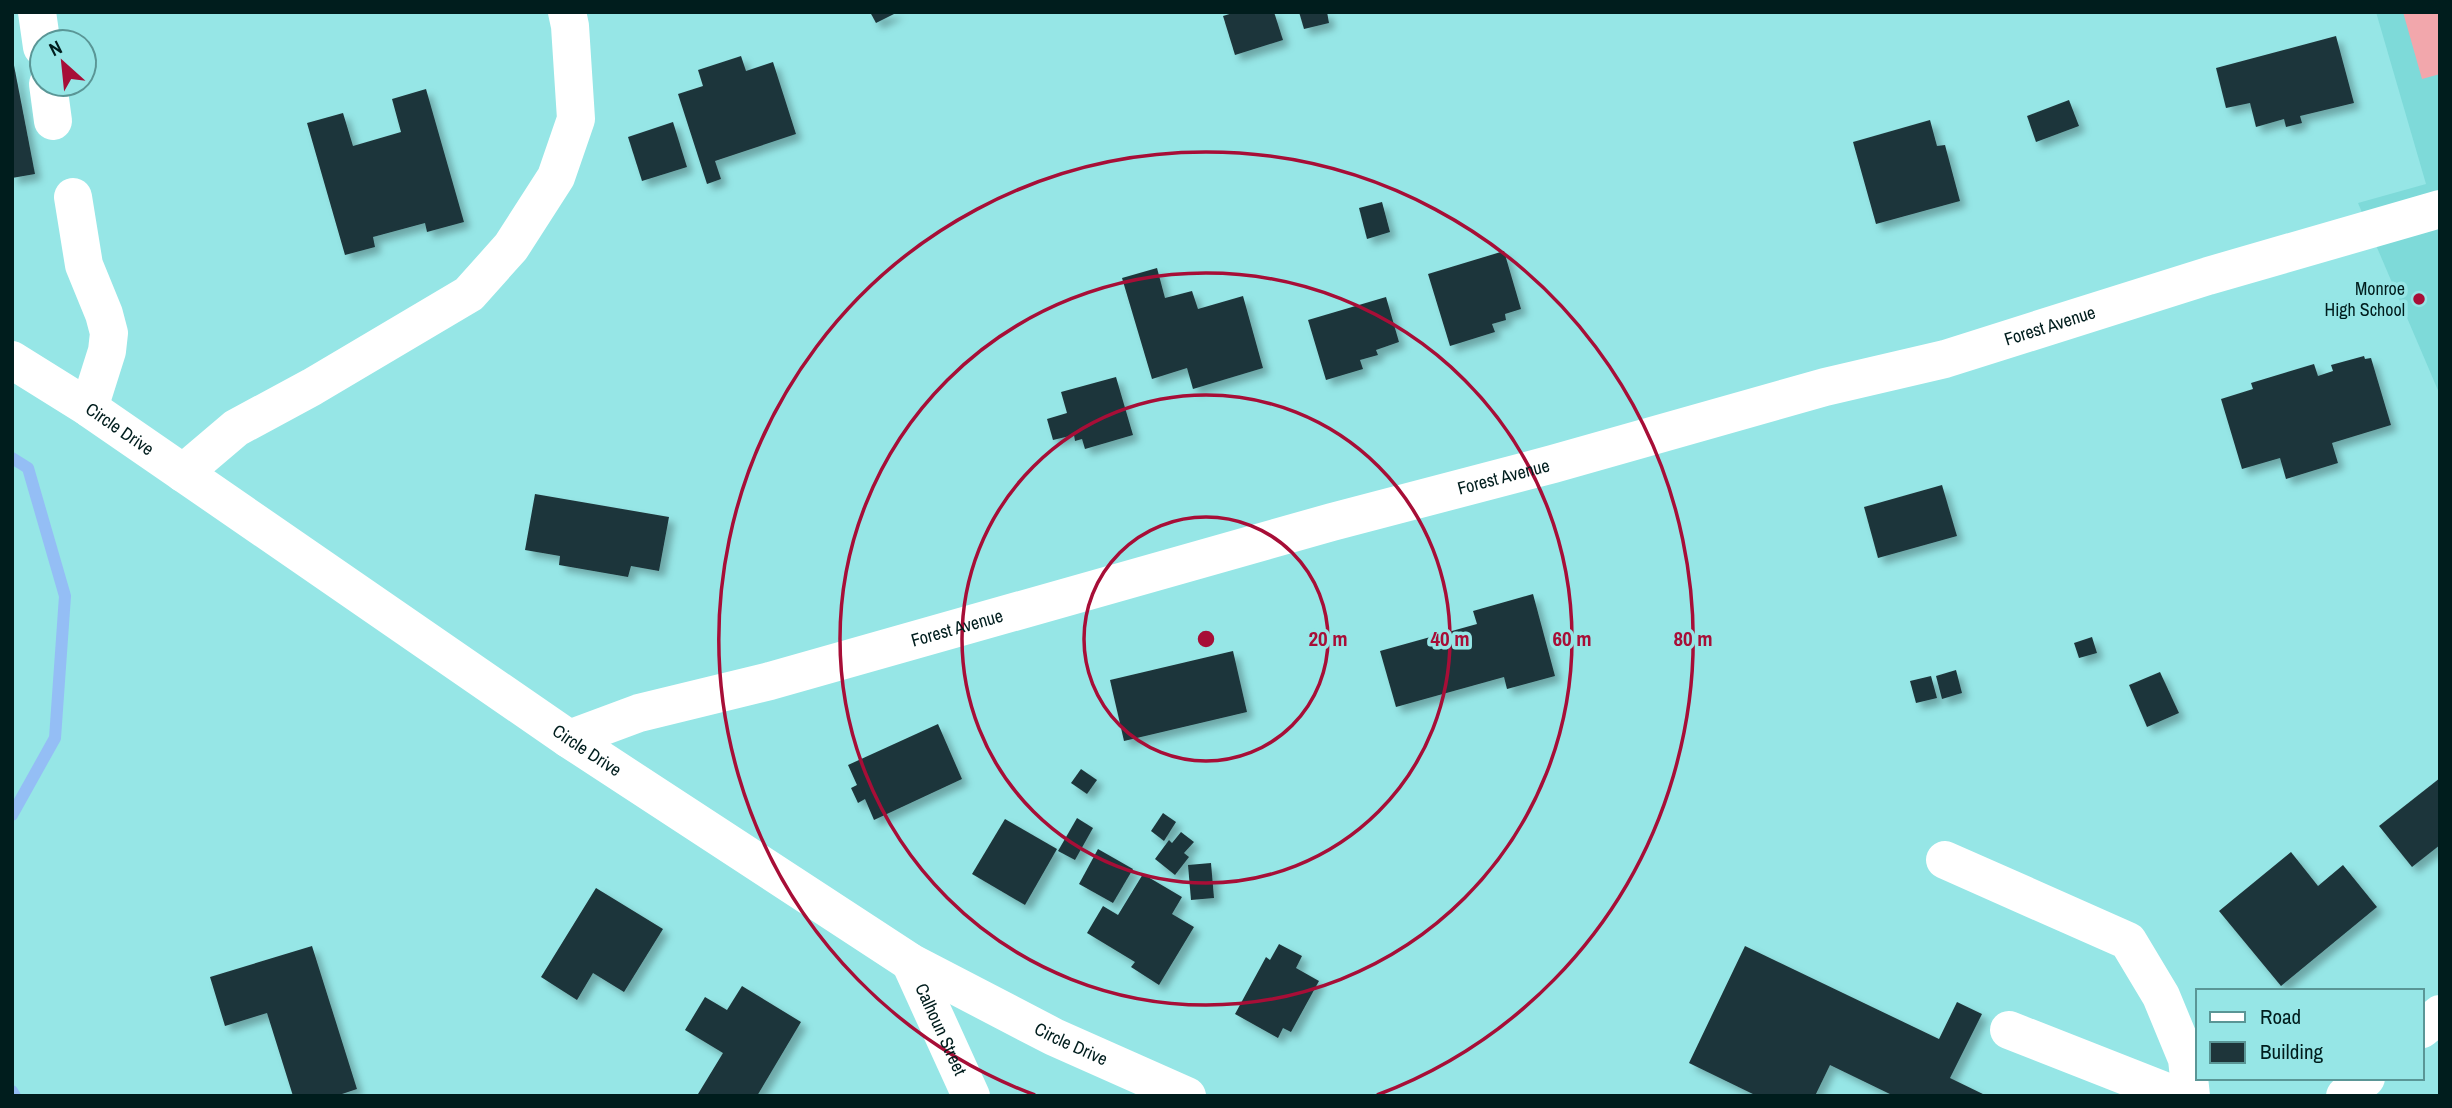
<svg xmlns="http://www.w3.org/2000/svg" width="2452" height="1108" viewBox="0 0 2452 1108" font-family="'Archivo Narrow',sans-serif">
	<defs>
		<filter id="shadow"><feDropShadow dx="6" dy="6" stdDeviation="3.5" flood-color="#0004"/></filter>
	</defs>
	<rect width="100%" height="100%" fill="#96e6e6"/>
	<path fill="#7edad9" d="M2376,12H2440V395L2358,203L2426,184Z"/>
	<path fill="#f2a7ac" d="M2403,12H2440V74L2422,79Z"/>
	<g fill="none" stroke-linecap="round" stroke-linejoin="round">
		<g stroke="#94bef5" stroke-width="12">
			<path d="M12,458L28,468L65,596L55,738L12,815"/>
			<path d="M12,1091L15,1096"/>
		</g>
	</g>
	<g fill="#1e353a" filter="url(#shadow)">
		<path d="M870,12H898L876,23Z"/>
		<path d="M1236,12H1274L1283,40L1235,55L1223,16Z"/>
		<path d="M1299,12H1327L1329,23L1304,29Z"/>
		<path d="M2336,36L2354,103L2300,116L2302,123L2286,127L2284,119L2256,127L2250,103L2226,108L2216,68Z"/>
		<path d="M12,55L35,174L12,178Z"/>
		<path d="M741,56L746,71L773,62L796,134L715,161L721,179L707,184L678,94L703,86L698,70Z"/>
		<path d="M426,89L464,222L427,232L425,223L373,237L375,247L345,255L307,123L343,113L353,146L401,132L392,99Z"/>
		<path d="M2069,100L2079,126L2036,142L2027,116Z"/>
		<path d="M1930,120L1937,146L1945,145L1960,201L1876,224L1853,142Z"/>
		<path d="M673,122L687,167L642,181L628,137Z"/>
		<path d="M1382,202L1390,232L1367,239L1359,208Z"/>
		<path d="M1504,251L1521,309L1505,314L1506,320L1492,324L1495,332L1450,346L1428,274Z"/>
		<path d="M1157,268L1165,298L1192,291L1198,309L1243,296L1263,368L1193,389L1187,368L1152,379L1122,278Z"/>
		<path d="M1386,297L1399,342L1376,350L1378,355L1360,360L1363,369L1326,380L1308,320Z"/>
		<path d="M2364,356L2365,359L2371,358L2391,425L2332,443L2338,463L2286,479L2280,458L2242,469L2221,399L2253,389L2251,383L2314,364L2318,376L2333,371L2331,365Z"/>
		<path d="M1116,377L1133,435L1085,449L1082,439L1075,441L1074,435L1053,440L1047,419L1067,413L1061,392Z"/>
		<path d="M1942,485L1957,536L1878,558L1864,507Z"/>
		<path d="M535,494L669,517L659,571L631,566L628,577L559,565L560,556L525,550Z"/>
		<path d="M1533,594L1555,676L1507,689L1504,677L1396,707L1380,651L1477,624L1473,611Z"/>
		<path d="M2092,637L2097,653L2079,658L2074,643Z"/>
		<path d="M1233,651L1247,712L1124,741L1110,680Z"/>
		<path d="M1956,670L1962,693L1942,699L1936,676Z"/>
		<path d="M2160,672L2179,713L2147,727L2129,685Z"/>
		<path d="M1931,676L1937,698L1916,703L1910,681Z"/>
		<path d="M938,724L962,779L874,820L865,799L858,803L851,788L857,785L848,765Z"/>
		<path d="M1081,769L1097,780L1087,794L1071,783Z"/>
		<path d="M2440,778V845L2412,867L2379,826Z"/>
		<path d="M1163,813L1176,822L1164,841L1151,831Z"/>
		<path d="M1077,818L1093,828L1075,860L1058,851Z"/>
		<path d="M1005,819L1057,849L1025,905L972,874Z"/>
		<path d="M1181,832L1194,842L1184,853L1189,857L1175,875L1155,859L1169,840L1172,843Z"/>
		<path d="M1098,849L1133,869L1113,903L1079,884Z"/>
		<path d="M2291,852L2318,886L2343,865L2377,907L2281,986L2219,911Z"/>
		<path d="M1211,863L1214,898L1191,900L1188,865Z"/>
		<path d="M1143,874L1182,897L1172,914L1194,927L1159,985L1131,967L1135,962L1087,933L1103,906L1118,915Z"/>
		<path d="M596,888L663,929L624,992L593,973L577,1000L541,977Z"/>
		<path d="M1279,944L1302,956L1296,968L1319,981L1291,1032L1283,1028L1278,1038L1235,1014L1266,957L1270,960Z"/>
		<path d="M312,946L357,1089L336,1096H293L267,1013L225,1026L210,977Z"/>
		<path d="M1745,946L1939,1039L1957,1002L1982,1014L1950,1078L1987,1096H1894L1830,1065L1815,1096H1757L1689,1063Z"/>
		<path d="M742,986L801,1022L757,1096H701L698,1094L723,1053L685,1030L705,997L727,1010Z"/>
	</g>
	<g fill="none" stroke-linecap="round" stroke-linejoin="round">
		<g stroke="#fff" stroke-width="38">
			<path d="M37,12L42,47"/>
			<path d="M48,84L53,121"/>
			<path d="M73,197L84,265L104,314L109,333L107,351L89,408"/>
			<path id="s1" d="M12,360L89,408L569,739L910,962L1054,1037L1187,1096"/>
			<path d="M183,473L236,428L312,387L469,294L511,247L556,177L576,119L570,26L567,12"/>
			<path id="s2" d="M569,739L639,713L770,681L1332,522L1553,464L1825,387L1945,359L2208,276L2440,209"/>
			<path d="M1945,860L2128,941L2161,996L2187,1059L2191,1096"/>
			<path id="s3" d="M910,962L971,1096"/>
			<path d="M2422,1029L2440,1014"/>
			<path d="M2009,1030L2177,1096"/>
			<path d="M2345,1096L2366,1078"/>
		</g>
	</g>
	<g fill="none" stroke="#a70e37" stroke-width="3.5">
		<circle cx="1206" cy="639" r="122"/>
		<circle cx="1206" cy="639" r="244"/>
		<circle cx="1206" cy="639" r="366"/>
		<path d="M1035 1095A487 487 0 1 1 1377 1095"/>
	</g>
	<circle fill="#a70e37" stroke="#96e6e6" stroke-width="2.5" cx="2419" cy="299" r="7"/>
	<g text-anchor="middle" stroke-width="7" stroke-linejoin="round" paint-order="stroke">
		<g font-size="18" fill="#001d1d" stroke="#96e6e6" text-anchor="end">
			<text x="2405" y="295">Monroe<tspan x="2405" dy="21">High School</tspan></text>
		</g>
		<g font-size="18" fill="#001d1d" stroke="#96e6e6">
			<text dy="6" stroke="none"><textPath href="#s2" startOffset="1538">Forest Avenue</textPath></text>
			<text dy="6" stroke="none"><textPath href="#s1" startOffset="128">Circle Drive</textPath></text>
			<text dy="6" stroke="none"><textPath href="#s2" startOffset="971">Forest Avenue</textPath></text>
			<text dy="6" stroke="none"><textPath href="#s2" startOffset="404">Forest Avenue</textPath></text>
			<text dy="6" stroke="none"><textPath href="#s1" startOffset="695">Circle Drive</textPath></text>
			<text dy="6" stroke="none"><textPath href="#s3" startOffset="74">Calhoun Street</textPath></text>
			<text dy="6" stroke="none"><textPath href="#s1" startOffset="1262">Circle Drive</textPath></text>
		</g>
	</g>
	<circle cx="1206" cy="639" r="10" fill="#a70e37" stroke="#96e6e6" stroke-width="3.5"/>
	<g font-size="21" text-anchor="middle" font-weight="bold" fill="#a70e37" stroke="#96e6e6" stroke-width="7" stroke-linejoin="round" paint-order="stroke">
		<text x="1328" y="646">20 m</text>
		<text x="1450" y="646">40 m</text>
		<text x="1572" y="646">60 m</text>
		<text x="1693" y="646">80 m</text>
	</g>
	<rect width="2452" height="1108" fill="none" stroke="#001d1d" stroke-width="28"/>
	<rect x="2196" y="989" width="228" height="91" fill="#96e6e6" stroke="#5a9696" stroke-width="2"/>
	<rect x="2210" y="1012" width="35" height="10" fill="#ffffff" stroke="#5a9696" stroke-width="2"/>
	<text x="2260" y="1024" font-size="21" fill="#001d1d">Road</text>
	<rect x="2210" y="1042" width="35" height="21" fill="#1e353a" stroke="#5a9696" stroke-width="2"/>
	<text x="2260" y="1059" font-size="21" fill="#001d1d">Building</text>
	<g transform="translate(63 63) rotate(333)"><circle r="33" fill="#96e6e6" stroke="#5a9696" stroke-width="2"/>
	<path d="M0-5L12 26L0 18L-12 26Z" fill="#a70e37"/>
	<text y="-10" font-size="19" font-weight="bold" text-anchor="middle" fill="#001d1d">N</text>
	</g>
</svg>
